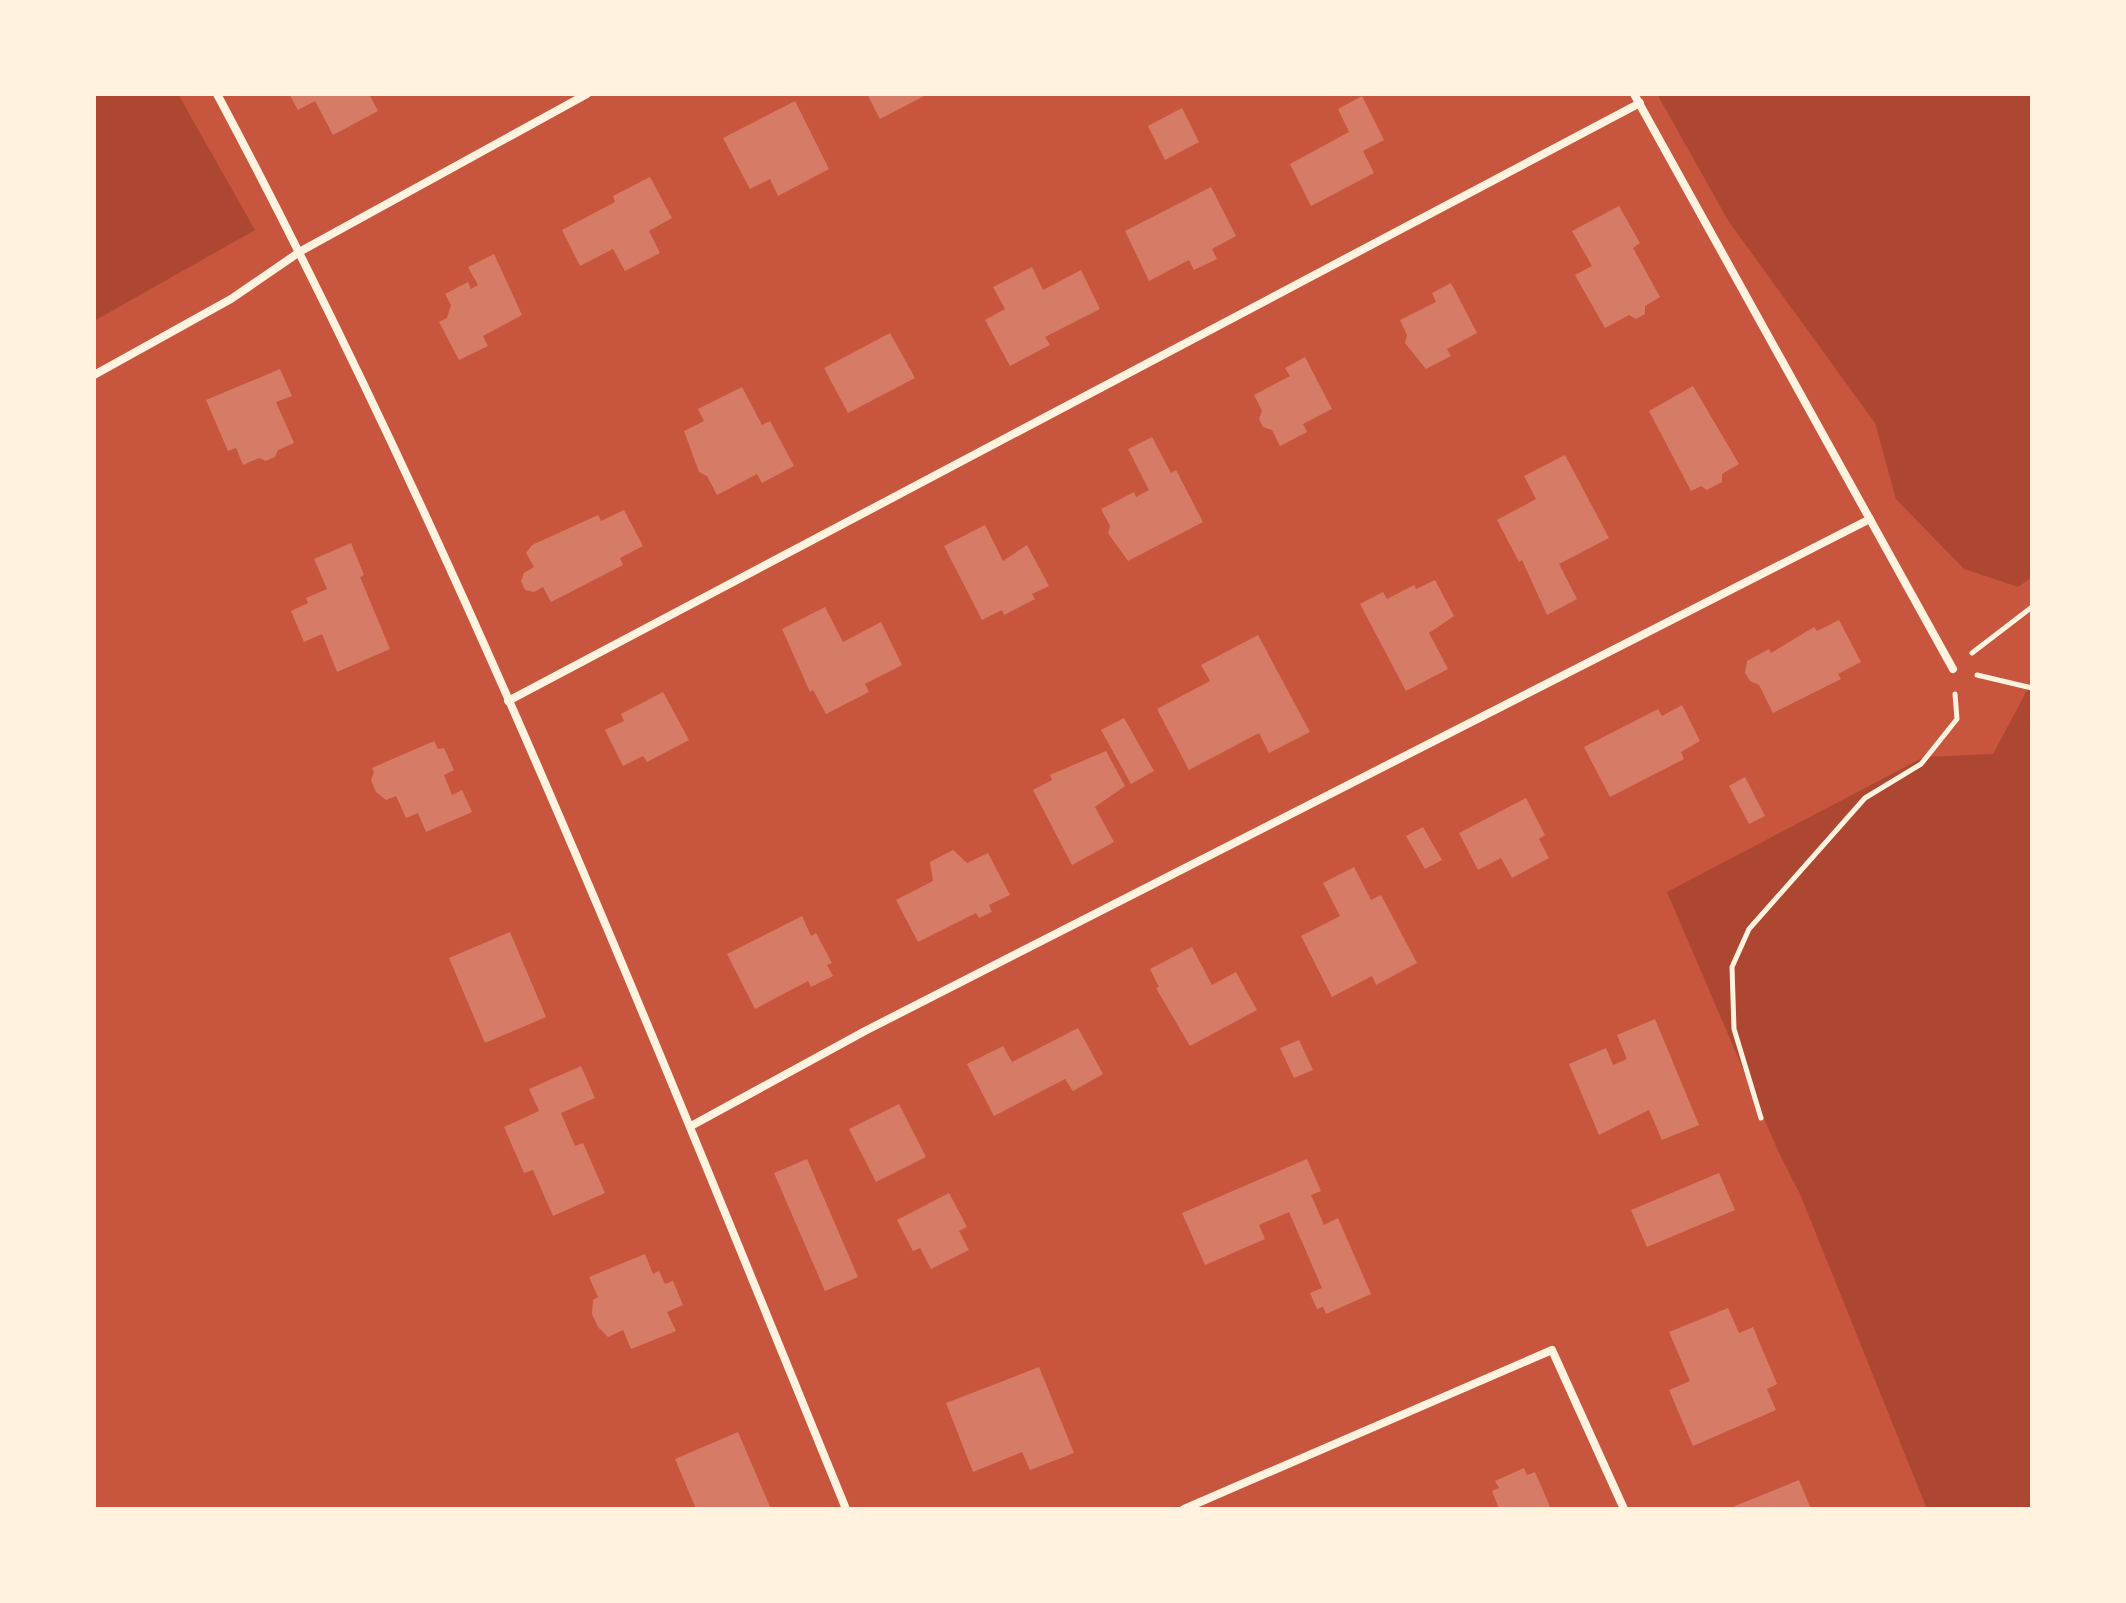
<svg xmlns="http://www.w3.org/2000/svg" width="2126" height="1603" viewBox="0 0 2126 1603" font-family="'Public Sans',sans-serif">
	<rect width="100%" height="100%" fill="#c8553d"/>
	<g fill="#ae4732">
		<path d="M94,94H178L255,230L94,321Z"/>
		<path d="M1657,94H2032V577L2018,587L1964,569L1896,499L1875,423L1729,222Z"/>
		<path d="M2032,681V1509H1927L1800,1194L1779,1153L1667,892L1924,757L1993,754Z"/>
	</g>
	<g fill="#d67c66">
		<path d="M289,94H369L378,111L333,135L315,101L298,110Z"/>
		<path d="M867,94H928L880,119Z"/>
		<path d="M1362,96L1384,140L1363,151L1374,173L1311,206L1290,164L1349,132L1338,109Z"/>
		<path d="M795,101L829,169L778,196L770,179L750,189L723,138Z"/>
		<path d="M1182,108L1199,142L1165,160L1148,126Z"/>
		<path d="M650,177L672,218L649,231L660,253L625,271L613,249L580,266L562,230L615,202L613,196Z"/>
		<path d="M1211,187L1236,236L1212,249L1217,259L1194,270L1189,260L1149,281L1125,231Z"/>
		<path d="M1619,206L1640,243L1633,248L1660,297L1645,306V314L1636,319L1629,315L1605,328L1575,275L1592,266L1572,231Z"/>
		<path d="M494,254L522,315L483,336L488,346L459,360L439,322L447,318L451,305L445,294L468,282L471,289L478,285L468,267Z"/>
		<path d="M1032,267L1043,290L1081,270L1100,309L1045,337L1050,345L1010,366L985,320L1005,309L993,287Z"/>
		<path d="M1451,283L1477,333L1447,349L1451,356L1426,369L1405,343L1407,335L1400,320L1436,302L1432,293Z"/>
		<path d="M890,333L915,378L848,413L824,368Z"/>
		<path d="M1305,357L1332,409L1303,424L1307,432L1280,446L1272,430L1263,427L1259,419L1262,411L1254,395L1290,376L1285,368Z"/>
		<path d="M280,369L292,396L276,402L294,443L278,450L275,457L266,461L259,458L243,465L236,448L228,451L206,400Z"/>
		<path d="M1693,386L1739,464L1722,474V482L1707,490L1701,486L1691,491L1649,411Z"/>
		<path d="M742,387L762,425L770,421L794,466L762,483L757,474L717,495L707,476L699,472L684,431L704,421L698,409Z"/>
		<path d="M1152,437L1171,473L1176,470L1203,522L1128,561L1108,533L1110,526L1101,509L1134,492L1136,497L1149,490L1128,449Z"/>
		<path d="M1565,455L1609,538L1559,564L1577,599L1547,615L1522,560L1519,562L1497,520L1536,499L1524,476Z"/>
		<path d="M624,510L643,546L620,558L623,565L551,602L543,587L534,592L525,590L521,581L524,573L534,567L526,553L532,545L598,515L601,521Z"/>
		<path d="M985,525L1003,561L1027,545L1049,586L1032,594L1035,599L1004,615L1002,610L982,620L944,546Z"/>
		<path d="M351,543L364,575L360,577L390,649L337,672L322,634L304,642L291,611L308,603L306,598L327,589L314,559Z"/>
		<path d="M1435,580L1454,616L1429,633L1448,669L1406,691L1360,604L1383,592L1387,599L1414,585L1416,589Z"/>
		<path d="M825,607L843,642L881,622L902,665L865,684L869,692L826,714L813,690L810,692L782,629Z"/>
		<path d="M1839,620L1861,662L1838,674L1841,679L1773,713L1759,685L1750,681L1745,673L1747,661L1769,649L1771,653L1814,627L1817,631Z"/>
		<path d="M1258,635L1310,732L1269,753L1259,733L1189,770L1157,709L1210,681L1201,665Z"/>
		<path d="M663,692L689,740L647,762L643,756L623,766L605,730L624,721L621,714Z"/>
		<path d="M1682,705L1700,741L1681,752L1684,759L1610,797L1584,747L1658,709L1662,716Z"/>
		<path d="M1124,718L1154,771L1131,784L1101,730Z"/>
		<path d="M434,741L438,749L444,748L454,770L444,775L452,795L462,790L472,812L426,832L418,813L406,818L396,796L386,800L376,792L371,780L374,772L372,768Z"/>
		<path d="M1106,751L1125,786L1095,807L1114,842L1072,865L1033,790L1052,780L1050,775Z"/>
		<path d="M1745,777L1765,816L1749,824L1729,786Z"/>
		<path d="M1526,798L1545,835L1539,839L1549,858L1512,878L1501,858L1478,870L1459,833Z"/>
		<path d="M1423,827L1442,860L1425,869L1406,836Z"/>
		<path d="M953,850L967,863L988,853L1010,895L989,905L992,912L979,918L976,913L918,942L896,900L933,881L930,862Z"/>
		<path d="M1354,867L1371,900L1381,895L1417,963L1376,985L1372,976L1332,997L1301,936L1340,916L1323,883Z"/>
		<path d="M802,916L811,936L816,933L832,963L827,965L833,976L811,987L808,981L755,1009L727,954Z"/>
		<path d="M510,932L546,1017L485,1043L449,958Z"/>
		<path d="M1192,947L1212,985L1236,972L1257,1010L1190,1046L1156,988L1159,987L1150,969Z"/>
		<path d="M1655,1019L1699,1125L1662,1140L1649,1110L1599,1135L1569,1064L1606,1048L1613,1065L1627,1059L1617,1035Z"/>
		<path d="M1078,1028L1103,1074L1073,1091L1065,1079L994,1116L967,1064L1003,1046L1012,1062Z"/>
		<path d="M1299,1040L1313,1070L1294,1078L1280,1048Z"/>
		<path d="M581,1066L595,1098L561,1113L575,1146L583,1143L605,1193L553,1216L533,1170L524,1173L504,1127L539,1111L529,1089Z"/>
		<path d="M899,1104L926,1157L876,1182L849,1129Z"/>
		<path d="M807,1159L858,1277L825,1291L774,1173Z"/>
		<path d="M1307,1159L1321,1191L1311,1195L1324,1225L1338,1218L1371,1294L1326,1314L1323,1307L1317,1309L1310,1293L1322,1288L1289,1212L1259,1225L1265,1239L1205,1265L1182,1213Z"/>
		<path d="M1719,1173L1735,1210L1647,1247L1631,1210Z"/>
		<path d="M949,1193L967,1227L959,1231L969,1250L931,1269L920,1248L913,1251L897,1220Z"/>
		<path d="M645,1254L653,1274L659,1271L665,1284L673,1281L683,1305L667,1312L676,1331L631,1349L623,1330L608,1337L598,1327L592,1314L593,1300L598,1297L589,1277Z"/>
		<path d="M1728,1308L1739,1333L1753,1327L1777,1384L1767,1389L1776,1410L1693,1446L1669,1390L1690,1381L1669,1332Z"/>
		<path d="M1039,1367L1074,1453L1030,1470L1022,1452L973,1472L946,1403Z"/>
		<path d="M738,1432L771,1509H696L675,1459Z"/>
		<path d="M1524,1468L1527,1475L1535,1472L1551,1509H1499L1492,1491L1499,1488L1495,1481Z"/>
		<path d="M1799,1480L1811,1509H1736L1735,1506Z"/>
	</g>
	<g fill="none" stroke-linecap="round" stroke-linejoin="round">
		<g stroke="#fff3e0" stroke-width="5">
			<path d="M1972,653L2032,607"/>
			<path d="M1977,675L2032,688"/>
			<path d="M1761,1118L1734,1029L1732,967L1749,929L1865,798L1921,764L1957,719L1955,694"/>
		</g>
		<g stroke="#fff3e0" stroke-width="8">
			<path d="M217,94C460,549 651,1032 846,1509"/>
			<path d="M1634,94L1953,669"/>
			<path d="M94,375L231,299L301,251L587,94"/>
			<path d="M508,701L1640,103"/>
			<path d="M691,1126L865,1031L1870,519"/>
			<path d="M1184,1509L1552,1350L1624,1509"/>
		</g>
	</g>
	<rect width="2126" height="1603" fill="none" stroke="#fff3e0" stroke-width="192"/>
</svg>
